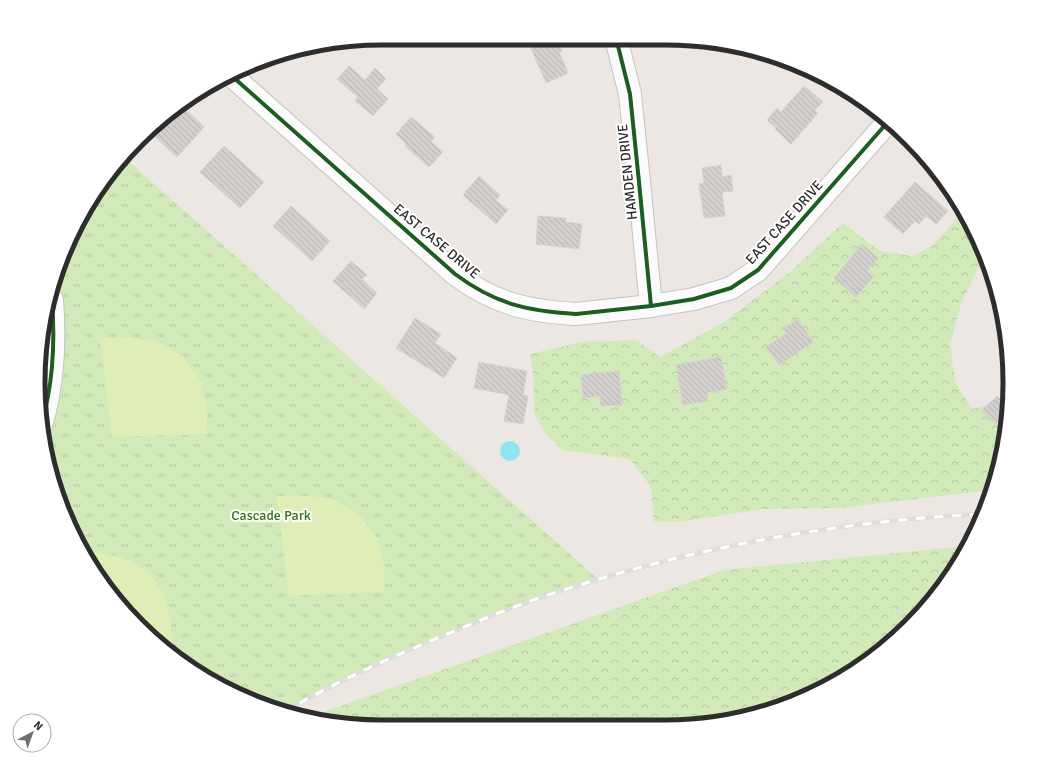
<svg xmlns="http://www.w3.org/2000/svg" width="1048" height="765" viewBox="0 0 1048 765" font-family="Signika,sans-serif">
	<defs>
		<pattern id="forest-crowns" width="20" height="18" patternUnits="userSpaceOnUse"><rect width="20" height="18" fill="#d2e9b9"/><path d="M2 6a3 3 0 1 1 6 0M12 15a3 3 0 1 1 6 0" fill="none" stroke="#b5c89f"/></pattern>
		<pattern id="park-tufts" width="24" height="20" patternUnits="userSpaceOnUse"><rect width="24" height="20" fill="#d2e9b9"/><path d="M3 7l-1-3M5 7V3M7 7l1-3M15 17l-1-3M17 17v-4M19 17l1-3" fill="none" stroke="#b5c89f"/></pattern>
		<pattern id="building-back-hatch" width="6" height="6" patternUnits="userSpaceOnUse"><rect width="6" height="6" fill="#d2cfcc"/><path d="M-1 5l2 2M0 0l6 6M5-1l2 2" fill="none" stroke="#b5b2b0"/></pattern>
	</defs>
	<rect width="100%" height="100%" fill="#ece7e2"/>
	<g fill="url(#forest-crowns)">
		<path d="M964,211L984,256L962,301L950,344L955,382L972,409L1009,400V405L998,472L991,490L840,508L763,509L685,521L654,522L651,487L630,459L562,450L546,434L535,416L533,373L530,354L582,342L636,340L660,357L724,322L790,272L843,223L880,251L912,256L933,245Z"/>
		<path d="M968,546L939,592L892,642L798,701L711,724L360,726L307,718L724,570Z"/>
	</g>
	<path fill="url(#park-tufts)" d="M123,156L598,579L491,616L342,681L286,713L230,692L173,656L123,609L64,515L41,427V337L73,230Z"/>
	<g fill="#dfedb6">
		<path d="M100,338H133L159,342L183,356L200,380L207,408V434L112,437Z"/>
		<path d="M277,496H310L336,500L359,514L377,538L384,566V592L289,596Z"/>
		<path d="M88,553H98L123,557L147,571L165,595L171,623L172,649H165L123,609Z"/>
	</g>
	<circle fill="#91e4f2" cx="510" cy="451" r="10"/>
	<g fill="url(#building-back-hatch)" stroke="#d7d3ce">
		<path d="M533,38H556L562,51L559,52L568,73L546,83L530,46L535,44Z"/>
		<path d="M696,41L715,43L700,50Z"/>
		<path d="M349,66L365,80L375,68L386,79L377,89L388,99L373,116L355,101L358,97L337,79Z"/>
		<path d="M804,86L823,102L815,110L818,113L791,144L775,129L776,128L767,120L777,108L781,112Z"/>
		<path d="M185,109L204,127L177,157L150,132L166,118L172,123Z"/>
		<path d="M411,117L435,137L431,141L443,152L429,167L405,146L406,144L396,134Z"/>
		<path d="M224,146L264,182L240,208L200,172Z"/>
		<path d="M721,165L722,177L731,175L733,191L722,192L725,216L704,218L699,184L704,183L702,168Z"/>
		<path d="M479,176L500,195L496,200L508,210L496,224L463,195Z"/>
		<path d="M915,182L948,211L936,224L926,216L919,224L915,221L903,234L884,217Z"/>
		<path d="M291,206L330,241L312,261L273,226Z"/>
		<path d="M538,216L566,218V222L582,224L579,249L536,244Z"/>
		<path d="M862,244L878,258L867,271L874,276L856,297L834,278Z"/>
		<path d="M351,261L367,275L362,279L377,293L364,309L333,281Z"/>
		<path d="M415,318L441,334L435,343L457,358L444,378L396,348Z"/>
		<path d="M798,319L813,342L779,365L766,347L787,333L783,329Z"/>
		<path d="M721,357L727,389L707,393L708,401L683,405L676,365Z"/>
		<path d="M479,362L527,371L523,395L528,396L523,424L504,421L509,395L474,388Z"/>
		<path d="M619,371L622,405L601,406L600,396L583,398L581,375Z"/>
		<path d="M997,396L1009,408L1008,412L995,424L982,410Z"/>
	</g>
	<g fill="none" stroke-linecap="round" stroke-linejoin="round">
		<g stroke="#c5c4c4" stroke-width="24">
			<g id="minor">
				<path d="M616,38L630,94L639,182L651,306"/>
				<path d="M233,77L455,274C495,304 527,311 576,314L651,306L694,299L731,288L758,270L886,124"/>
				<path d="M41,425C53,386 55,340 52,300"/>
			</g>
		</g>
		<use href="#minor" stroke="#fcfbfb" stroke-width="22"/>
		<g stroke="#dedee0" stroke-width="4.5">
			<path id="rail" d="M284,712C337,681 394,656 450,633C488,617 527,601 567,589C701,546 842,521 982,514"/>
		</g>
		<use href="#rail" stroke="#fff" stroke-width="3" stroke-dasharray="9" stroke-linecap="butt"/>
		<g stroke="#fff" stroke-width="6">
			<g id="cycleway">
				<path d="M616,38L630,94L639,182L651,306"/>
				<path d="M233,77L455,274C495,304 527,311 576,314L651,306L694,299L731,288L758,270L886,124"/>
				<path d="M41,425C53,386 55,340 52,300"/>
			</g>
		</g>
		<use href="#cycleway" stroke="#1b5e20" stroke-width="4"/>
	</g>
	<g text-anchor="middle" stroke-width="4" stroke-linejoin="round" paint-order="stroke">
		<g font-size="14" fill="#2d2d2d" stroke="#fff">
			<text transform="translate(627 172) rotate(-96)" y="5">HAMDEN DRIVE</text>
			<text transform="translate(784 222) rotate(-48)" y="5">EAST CASE DRIVE</text>
			<text transform="translate(437 241) rotate(40)" y="5">EAST CASE DRIVE</text>
		</g>
		<g font-size="14" fill="#337314" stroke="#fff">
			<text x="271" y="520">Cascade Park</text>
		</g>
	</g>
	<path d="M0 0H1048V765H0ZM382 45H666A337 337 0 0 1 1003 382V383A337 337 0 0 1 666 720H382A337 337 0 0 1 45 383V382A337 337 0 0 1 382 45Z" fill="#fff" fill-rule="evenodd"/>
	<path fill="none" stroke="#2d2d2d" stroke-width="5" d="M382 45H666A337 337 0 0 1 1003 382V383A337 337 0 0 1 666 720H382A337 337 0 0 1 45 383V382A337 337 0 0 1 382 45Z"/>
	<g transform="translate(32 733) rotate(41)"><circle r="19" fill="#ffffff" stroke="#ababab"/>
	<path d="M0-3L7 15L0 10L-7 15Z" fill="#706e6c"/>
	<text y="-6" font-size="11" font-weight="bold" text-anchor="middle" fill="#2d2d2d">N</text>
	</g>
</svg>
